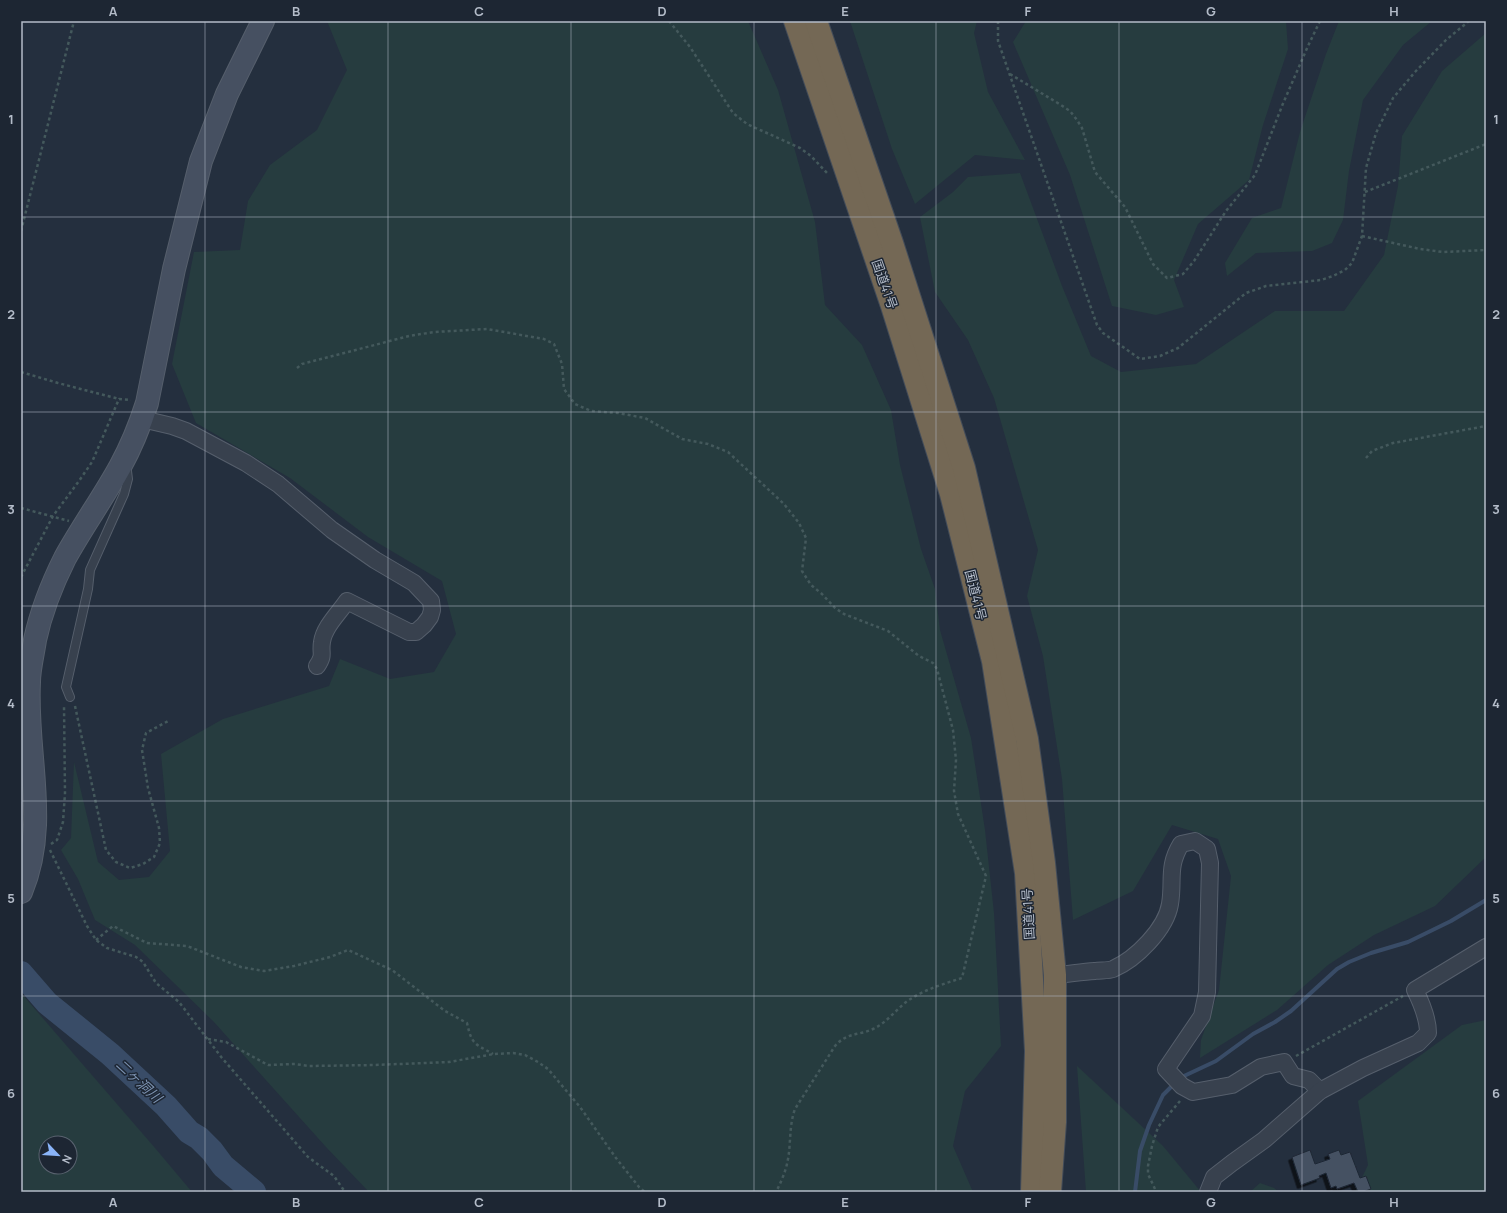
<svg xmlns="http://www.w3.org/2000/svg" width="1507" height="1213" viewBox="0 0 1507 1213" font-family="Manrope,'Noto Sans JP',sans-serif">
	<defs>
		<filter id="shadow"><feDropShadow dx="-3.5" dy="3.5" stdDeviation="0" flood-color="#0009"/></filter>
	</defs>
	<rect width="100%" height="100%" fill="#242f3e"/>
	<g fill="#263c3f" fill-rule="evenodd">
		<path d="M327,21H748L778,90L815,222L825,305L862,345L891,410L900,465L921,549L935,589L940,630L971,738L985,830L994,913L1001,1046L965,1091L953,1146L973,1192H369L326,1147L214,1022L135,945L95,920L78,879L61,850L71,838L74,762L98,862L119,880L149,877L170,851L161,754L223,719L329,686L340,659L390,679L434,672L456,634L442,581L368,537L290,478L196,423L172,364L194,252L240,250L248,201L270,165L317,130L347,70Z"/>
		<path d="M850,21H977L974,33L988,92L1025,160L975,155L915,204L892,149Z"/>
		<path d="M1026,21H1286L1288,49L1263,125L1249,180L1198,224L1174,280L1184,307L1156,315L1112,306L1070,175L1013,42Z"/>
		<path d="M1339,21H1432L1403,45L1363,100L1349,171L1343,220L1332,243L1312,251L1256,253L1227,276L1225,263L1252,218L1281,208L1300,132L1326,54Z"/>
		<path d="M1486,33V857L1435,906L1374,935L1328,965L1277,1010L1200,1058L1201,1040L1219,990L1231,876L1218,839L1172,825L1133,891L1073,920L1062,779L1043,656L1027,596L1038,550L994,398L968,340L935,292L920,217L953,192L968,177L1020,173L1062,286L1091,356L1121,372L1196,364L1275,311H1344L1384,255L1398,186L1402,136L1442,71Z"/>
		<path d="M21,993L155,1148L192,1192H21ZM46,1143H70V1167H46Z"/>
		<path d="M1486,1020V1192H1355L1368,1165L1358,1101L1462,1025Z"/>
		<path d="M1077,1066L1163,1146L1201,1192H1086Z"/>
		<path d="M1260,1183L1274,1188L1279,1192H1250Z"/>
	</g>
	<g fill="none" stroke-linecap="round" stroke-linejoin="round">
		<g stroke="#394c67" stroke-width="4">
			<path d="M1179,1080L1184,1076L1216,1061L1253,1034L1275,1022L1291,1011L1337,969L1349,962L1371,953L1408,942L1451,921L1486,900"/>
			<path d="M1135,1192L1140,1151L1149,1125L1163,1095L1174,1084"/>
		</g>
		<path stroke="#394c67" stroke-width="24" d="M21,973L47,1003L110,1054L166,1106L189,1132L199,1138L212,1151L223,1166L254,1192"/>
	</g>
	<path fill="#455162" stroke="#1f2835" filter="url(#shadow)" d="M1310,1150L1315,1164L1330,1159L1328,1154L1339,1150L1341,1155L1350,1152L1360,1178L1366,1176L1371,1189L1363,1192H1358L1354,1183L1337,1189L1336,1186L1331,1188L1326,1173L1319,1176L1320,1178L1301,1185L1292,1157Z"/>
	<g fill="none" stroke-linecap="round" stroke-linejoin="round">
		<g stroke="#565f6c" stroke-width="10">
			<path id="lane" d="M70,697L66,687L88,589L90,570L124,494L128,479L127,471L122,468"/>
		</g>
		<g stroke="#565f6c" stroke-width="18">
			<g id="street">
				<path d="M142,419L172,426L186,431L246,463L278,484L332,530L375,560L414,583L431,601L432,610L430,617L424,625L416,632H409L347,601C339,613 324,627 322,642C320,654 325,654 317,666"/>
				<path d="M1055,975C1068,974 1081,972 1095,971C1100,970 1108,971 1113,969C1136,959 1166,929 1170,904C1174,880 1167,867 1181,844L1195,841L1207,849L1210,863L1207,992L1202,1016L1166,1069L1182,1086L1193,1092L1232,1085L1261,1067L1284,1062L1293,1076L1309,1080L1320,1091"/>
				<path d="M1208,1192L1214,1177L1232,1163L1264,1140L1320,1091L1363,1068L1418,1043L1428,1033C1428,1018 1422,1004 1415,990L1486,947"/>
			</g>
		</g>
		<g stroke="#565f6c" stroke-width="24">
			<path id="secondary" d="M21,892C50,823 25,754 29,682C29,669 33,654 35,640C41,612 52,584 65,558C82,527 103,498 120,467C131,447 140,425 147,403L174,269L201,161L227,94L263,21"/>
		</g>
		<g stroke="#434c59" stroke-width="24">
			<g id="highway">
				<path d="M795,21L892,306L951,494L993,661L1026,873L1036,1051L1032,1192"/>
				<path d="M816,21L892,243L964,468L1027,739L1044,863L1055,975V1122L1050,1192"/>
			</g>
		</g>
		<g stroke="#44595c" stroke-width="2.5" stroke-dasharray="3 3" stroke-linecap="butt">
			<path d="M669,21L690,47L733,113L747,124L800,148L811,156L827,173"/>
			<path d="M998,21V41L1097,325L1103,333L1140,359L1160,356L1178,348L1246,293L1266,286L1321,280L1333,276L1345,270L1352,263L1362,236L1366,168L1376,133L1393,98L1415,72L1446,40L1469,21"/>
			<path d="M1010,74L1061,105L1070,111L1077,120L1082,128L1095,172L1125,207L1153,264L1167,278L1183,274L1194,261L1226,211L1255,175L1282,106L1308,46L1320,21"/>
			<path d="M1365,192L1486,144"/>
			<path d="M21,231L74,21"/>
			<path d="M1362,236L1420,249L1443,252L1486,250"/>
			<path d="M297,368L302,364L409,336L434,332L487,329L544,339L554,344L562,364L564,389L575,404L591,411L618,413L645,418L682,439L708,444L728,452L784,504L799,523L806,538L802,571L811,585L822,594L835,608L844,614L888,631L919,656L933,663L937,669L953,730L956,760L954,791L958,814L986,876L962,978C943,984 923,990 906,1002C895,1011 886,1023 873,1029C858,1036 847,1032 835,1046L795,1109C789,1125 791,1143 788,1159C786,1171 781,1182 776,1192"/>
			<path d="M21,372L58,383L119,399"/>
			<path d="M1366,458L1372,451L1393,443L1486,426"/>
			<path d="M21,508L69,521"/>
			<path d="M21,577L53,516L79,481L92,462L119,399L131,400"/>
			<path d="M75,706L106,850L116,862L130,868L143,864L154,857L160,843L159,828L148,788L142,750L146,733L170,720"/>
			<path d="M51,844L57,840L63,822L65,793L64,705"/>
			<path d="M50,850L87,926L96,940L107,948L136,957L143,962L156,983L179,1002L222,1058L308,1157L334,1176L345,1192"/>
			<path d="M96,940L113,926L147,943L187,946L241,967L264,971L294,966L330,957L348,950L392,970L445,1011L467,1023C472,1045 474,1043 493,1054"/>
			<path d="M208,1039L226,1042L268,1065L295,1064L309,1066L375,1065L449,1062L494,1054L513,1053L525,1055L538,1062L548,1069L580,1107L616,1158L639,1187L645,1192"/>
			<path d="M1296,1056L1403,996"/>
			<path d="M1155,1189L1148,1174V1166L1152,1146L1158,1127L1180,1101"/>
		</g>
		<use href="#lane" stroke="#38414e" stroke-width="8"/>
		<use href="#street" stroke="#38414e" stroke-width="16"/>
		<use href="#secondary" stroke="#465061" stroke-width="22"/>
		<use href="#highway" stroke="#746855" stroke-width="22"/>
	</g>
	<path fill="none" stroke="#b4bcc9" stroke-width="1" stroke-opacity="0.55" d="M205,21V1192M388,21V1192M571,21V1192M754,21V1192M936,21V1192M1119,21V1192M1302,21V1192M21,217H1486M21,412H1486M21,606H1486M21,801H1486M21,996H1486"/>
	<g text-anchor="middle" stroke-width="3" stroke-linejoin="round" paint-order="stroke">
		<g font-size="13" fill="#b4bcc9" stroke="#1d2633">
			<text transform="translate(885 284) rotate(71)" y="5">国道41号</text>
			<text transform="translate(976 595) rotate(76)" y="5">国道41号</text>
			<text transform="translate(1028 914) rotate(-93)" y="5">国道41号</text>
		</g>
		<g font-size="14" font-style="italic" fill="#7c92b1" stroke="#1d2633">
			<text transform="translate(139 1081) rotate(43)" y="5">二ヶ洞川</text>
		</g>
	</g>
	<rect width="1507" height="1213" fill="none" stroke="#1d2633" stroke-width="44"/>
	<g transform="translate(58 1155) rotate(115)"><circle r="19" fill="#1d2633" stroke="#59626f"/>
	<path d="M0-3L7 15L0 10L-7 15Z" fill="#8ab4f8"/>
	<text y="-6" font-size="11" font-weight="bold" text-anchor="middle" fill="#b4bcc9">N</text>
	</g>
	<rect x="22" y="22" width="1463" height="1169" fill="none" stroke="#b4bcc9" stroke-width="1.5"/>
	<g font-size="13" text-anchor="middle" font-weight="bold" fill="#b4bcc9">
		<text x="113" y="16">A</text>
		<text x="296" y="16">B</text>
		<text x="479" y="16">C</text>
		<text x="662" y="16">D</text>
		<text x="845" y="16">E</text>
		<text x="1028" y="16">F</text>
		<text x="1211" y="16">G</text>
		<text x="1394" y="16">H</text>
		<text x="11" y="124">1</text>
		<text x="1496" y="124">1</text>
		<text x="11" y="319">2</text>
		<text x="1496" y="319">2</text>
		<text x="11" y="514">3</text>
		<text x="1496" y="514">3</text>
		<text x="11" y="708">4</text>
		<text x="1496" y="708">4</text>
		<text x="11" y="903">5</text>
		<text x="1496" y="903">5</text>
		<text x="11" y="1098">6</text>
		<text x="1496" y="1098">6</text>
		<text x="113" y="1207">A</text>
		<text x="296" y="1207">B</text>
		<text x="479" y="1207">C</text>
		<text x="662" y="1207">D</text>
		<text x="845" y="1207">E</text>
		<text x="1028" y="1207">F</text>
		<text x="1211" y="1207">G</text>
		<text x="1394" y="1207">H</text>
	</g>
</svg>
